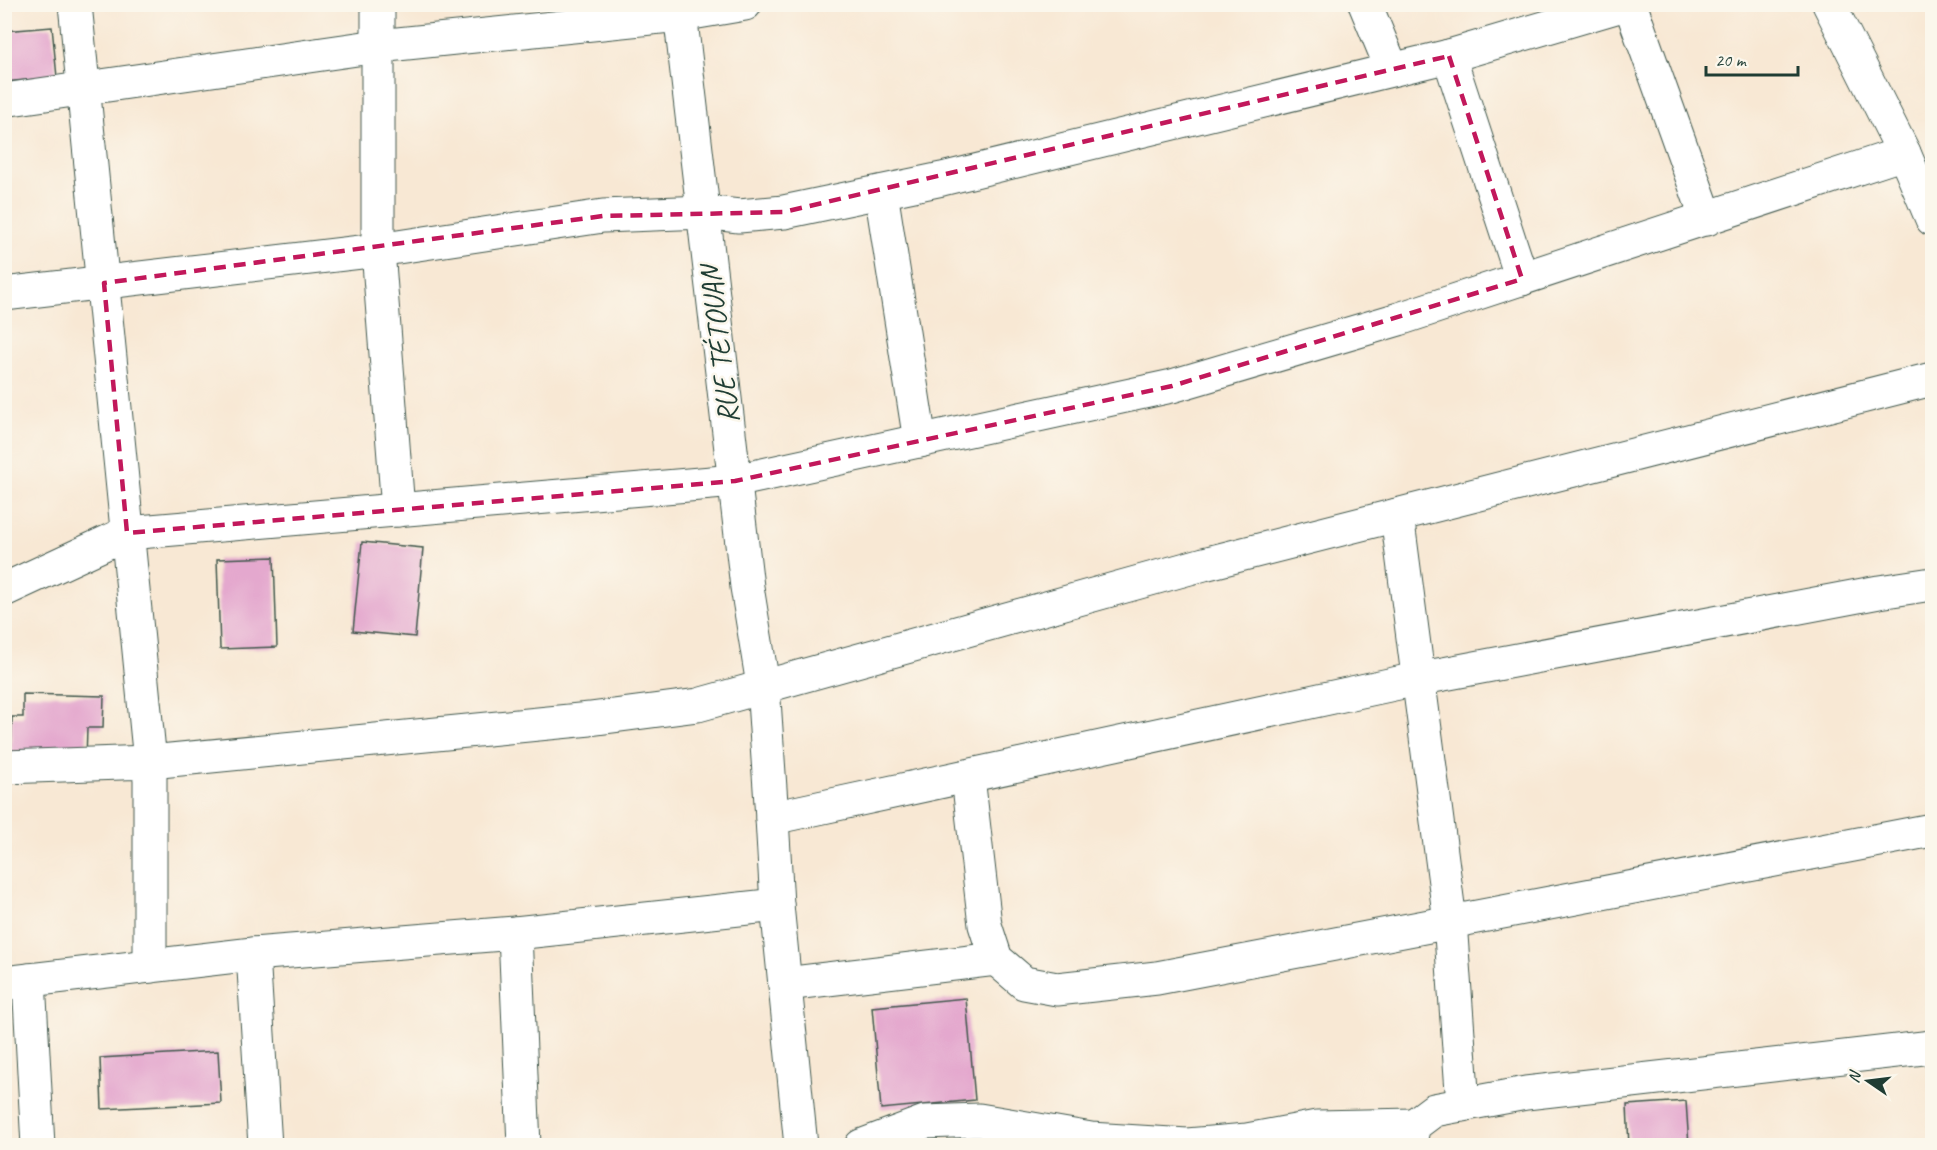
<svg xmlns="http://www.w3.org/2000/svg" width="1937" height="1150" viewBox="0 0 1937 1150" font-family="Caveat,sans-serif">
	<rect width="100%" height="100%" fill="#fbf7ec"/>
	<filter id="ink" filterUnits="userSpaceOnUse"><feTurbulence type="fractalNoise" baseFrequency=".0167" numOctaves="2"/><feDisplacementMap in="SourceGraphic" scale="12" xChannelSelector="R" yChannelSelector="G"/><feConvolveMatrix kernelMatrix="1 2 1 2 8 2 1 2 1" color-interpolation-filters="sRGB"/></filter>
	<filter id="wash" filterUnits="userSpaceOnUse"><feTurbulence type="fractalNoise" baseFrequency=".008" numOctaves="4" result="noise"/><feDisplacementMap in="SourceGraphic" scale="24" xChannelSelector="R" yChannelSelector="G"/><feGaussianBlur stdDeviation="1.35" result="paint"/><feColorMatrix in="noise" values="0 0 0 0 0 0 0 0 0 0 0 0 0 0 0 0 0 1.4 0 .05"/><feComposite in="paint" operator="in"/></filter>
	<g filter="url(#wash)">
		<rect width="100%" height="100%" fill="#f8e8d4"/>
		<g id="blocks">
			<g fill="#e4a8ce">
				<path d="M52,27L57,77L4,82V31Z"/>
				<path d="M362,542L423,548L415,637L353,631Z"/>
				<path d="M274,557L277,647L220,649L217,559Z"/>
				<path d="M23,694L104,696L103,728H87L86,760L11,758L12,717H23Z"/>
				<path d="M966,998L975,1100L881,1109L872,1007Z"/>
				<path d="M218,1051L221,1103L102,1109L100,1058Z"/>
				<path d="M1686,1101L1689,1146H1629L1627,1105Z"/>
			</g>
		</g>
	</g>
	<g filter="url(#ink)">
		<use href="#blocks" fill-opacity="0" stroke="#40574c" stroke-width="1.5"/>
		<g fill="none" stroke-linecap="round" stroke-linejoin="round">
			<g stroke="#40574c" stroke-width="35">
				<g id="minor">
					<path d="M75,4L150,762L590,719L698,705L1204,564L1932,379"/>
					<path d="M378,4V250L398,510"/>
					<path d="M679,4L747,587L763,685L772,818L1417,679L1879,592L1932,584"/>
					<path d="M1365,4L1392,69"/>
					<path d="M1630,4L1707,219"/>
					<path d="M1449,56L1522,279"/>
					<path d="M4,100L378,46L680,15L745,4"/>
					<path d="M881,192L920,441"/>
					<path d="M4,294L378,250L603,216L704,212L739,216L784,212L942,179L1449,56L1626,4"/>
					<path d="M1397,515L1450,921L1463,1105"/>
					<path d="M4,590L127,533L735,481L1172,386L1399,319L1904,153"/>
					<path d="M4,767L150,762V966"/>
					<path d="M968,777L985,925L996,959L1024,983L1057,989L1157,978L1932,830"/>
					<path d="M772,818L777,905"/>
					<path d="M515,933L524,1146"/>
					<path d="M253,954L265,1146"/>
					<path d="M29,980L38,1146"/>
					<path d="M4,983L253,954L515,933L777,905L801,1146"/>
					<path d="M785,984L996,959"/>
					<path d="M861,1146L925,1122L979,1120L1091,1139L1187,1145L1247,1140L1317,1127L1414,1125"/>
					<path d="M1409,1146L1414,1125L1434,1110L1526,1093L1932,1047"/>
				</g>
			</g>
			<g stroke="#40574c" stroke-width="35">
				<path id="major" d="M1829,4L1904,153L1932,219"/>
			</g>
			<use href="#minor" stroke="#fff" stroke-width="33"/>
			<use href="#major" stroke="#fff" stroke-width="33"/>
		</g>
	</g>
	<path fill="none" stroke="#c2185b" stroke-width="4.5" stroke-dasharray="12 8" stroke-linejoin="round" d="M1449,56L1522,279L1172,386L735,481L127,533L104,283L603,216L784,212Z"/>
	<g text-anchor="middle" stroke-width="5" stroke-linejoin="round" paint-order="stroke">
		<g font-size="30" fill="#1f3d34" stroke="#fbf7ec">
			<text transform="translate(719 345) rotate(-97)" y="10">RUE TÉTOUAN</text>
		</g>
	</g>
	<rect width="1937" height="1150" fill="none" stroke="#fbf7ec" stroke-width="24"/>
	<g transform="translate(1868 1081) rotate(284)" stroke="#fbf7ec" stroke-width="4.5" paint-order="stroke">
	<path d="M0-4.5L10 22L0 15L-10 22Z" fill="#1f3d34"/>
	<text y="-9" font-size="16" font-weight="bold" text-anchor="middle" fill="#1f3d34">N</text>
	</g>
	<path d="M1706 66v9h92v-9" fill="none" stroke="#1f3d34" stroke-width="3"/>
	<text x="1715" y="66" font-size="18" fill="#1f3d34" stroke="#fbf7ec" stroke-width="4.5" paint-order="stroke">20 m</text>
</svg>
